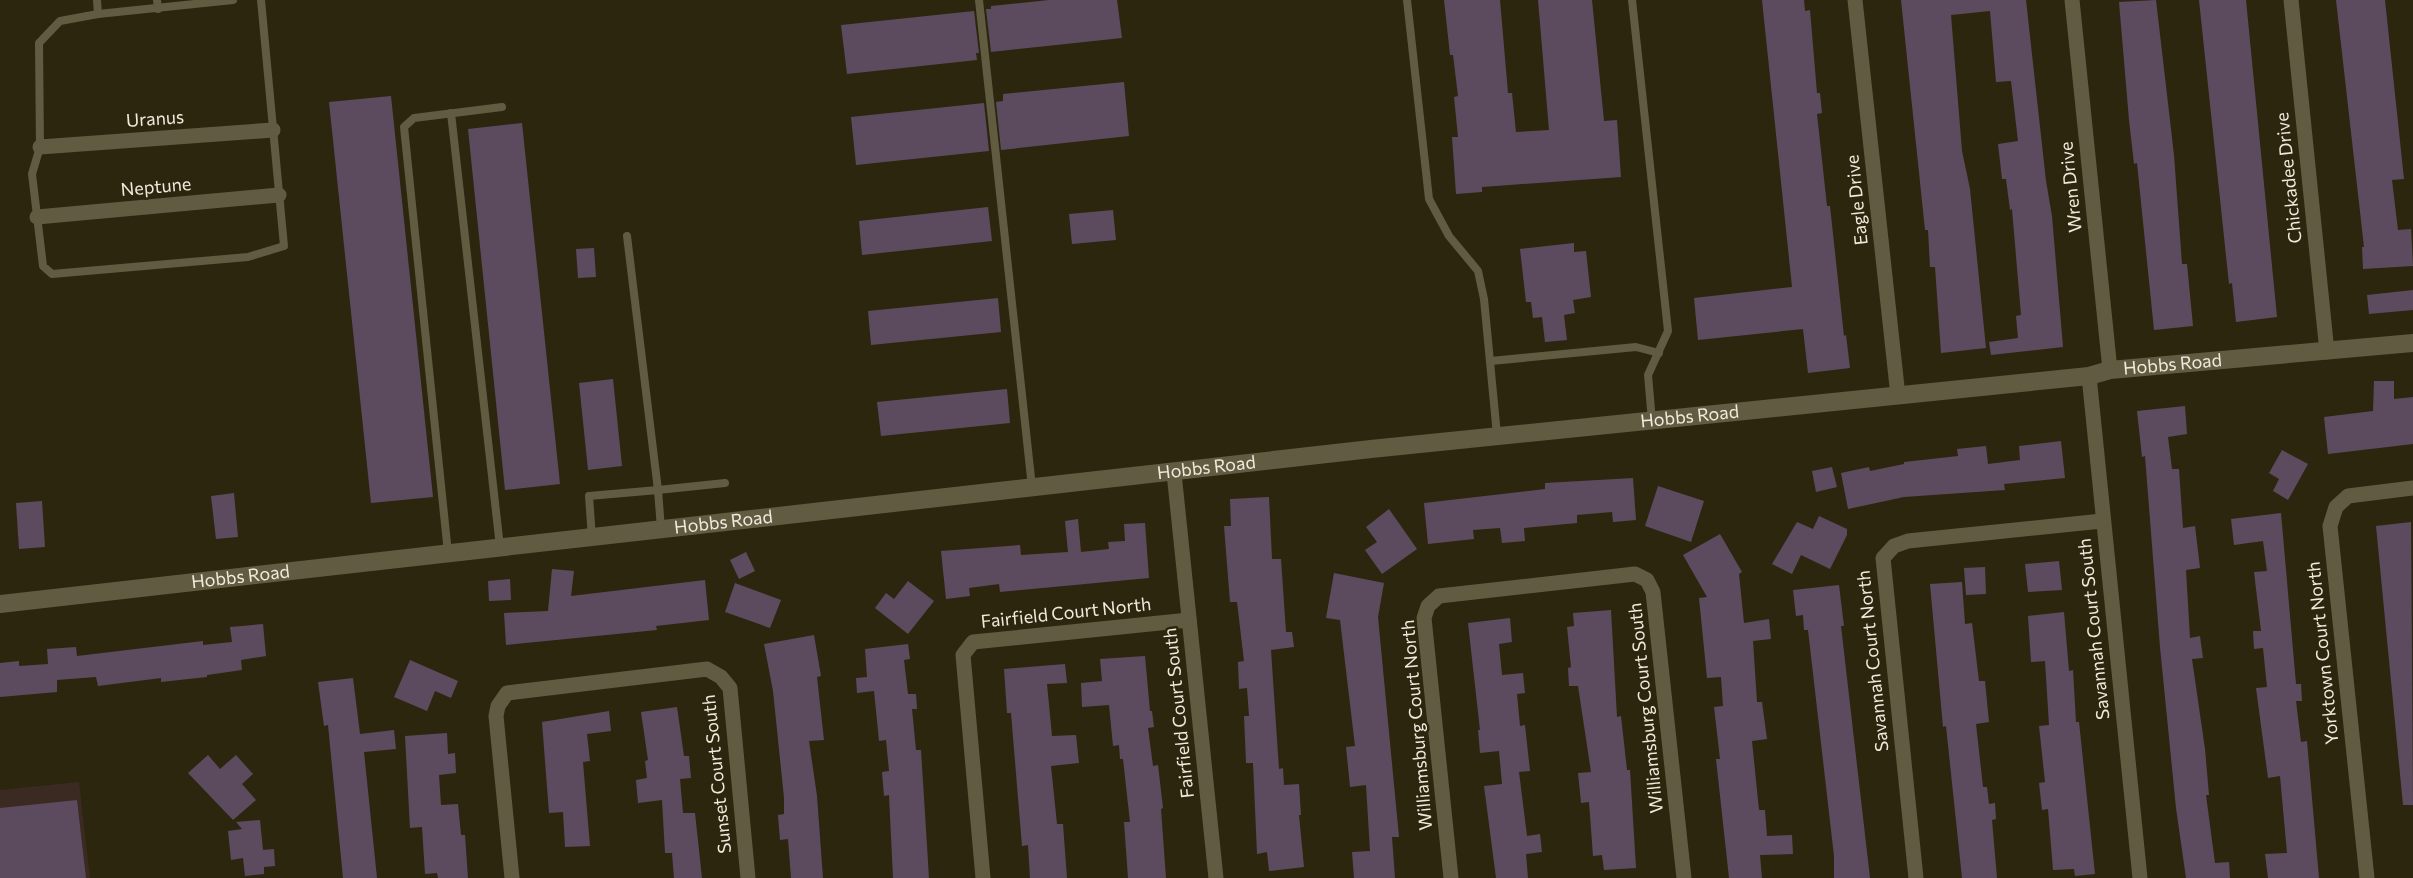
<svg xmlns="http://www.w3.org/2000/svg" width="2413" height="878" viewBox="0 0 2413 878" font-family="Commissioner,sans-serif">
	<rect width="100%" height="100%" fill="#2d260f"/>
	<path fill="#3b2a21" d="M79,782L90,878H0V790Z"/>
	<g fill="#5c4b5f">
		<path d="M1049,0H1117L1122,38L991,52L986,9H991V6Z"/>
		<path d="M1444,0H1500L1508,93H1512L1516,132L1549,130L1538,0H1592L1604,121L1617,120L1621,177L1482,187V192L1456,194L1452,137H1458L1454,97L1458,96L1453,55H1450Z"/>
		<path d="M1762,0H1804L1805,11L1810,10L1817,93H1820L1822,113L1817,114L1827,206H1830L1844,336L1846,335L1850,368L1808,373L1803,329L1698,340L1694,298L1792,287Z"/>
		<path d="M1901,0H2026L2046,181L2052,216L2063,347L1991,355L1989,342L2018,338L2016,316L2021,315L2012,209L2010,210L2006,179H2002L1998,144L2018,141L2011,81L1996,82L1990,11L1951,15L1962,151L1970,189L1986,348L1941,353L1935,267H1930L1928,230H1925Z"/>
		<path d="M2156,0L2174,155L2182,264H2187L2193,326L2154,330L2137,163L2134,164L2129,120L2119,2Z"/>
		<path d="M2199,0H2246L2277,317L2236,322L2232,283L2229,284Z"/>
		<path d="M2336,0H2385L2404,179L2392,180L2398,230L2411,229L2413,266L2363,269L2362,247H2364Z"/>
		<path d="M974,11L979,53H976L977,60L847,74L841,25Z"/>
		<path d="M1124,82L1129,136L1001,150L996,102L1003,101V94Z"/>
		<path d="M391,96L433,497L371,503L329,102Z"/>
		<path d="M984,103L989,151L856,165L851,117Z"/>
		<path d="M522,123L560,484L505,490L468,129Z"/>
		<path d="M988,207L992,241L862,255L859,221Z"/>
		<path d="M1113,210L1116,240L1072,244L1069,214Z"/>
		<path d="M1574,243V252L1586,251L1591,297L1573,300L1575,313L1564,315L1567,340L1545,342L1542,317L1533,318L1531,302H1526L1520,249Z"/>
		<path d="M594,248L596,277L578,278L576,249Z"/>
		<path d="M2413,290V310L2369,314L2367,295Z"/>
		<path d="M998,298L1001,332L871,345L868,311Z"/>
		<path d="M613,379L622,466L588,470L579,383Z"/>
		<path d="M2374,381H2394V399L2413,397V444L2328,454L2324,417L2373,411Z"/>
		<path d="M1007,389L1010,423L881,436L877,402Z"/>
		<path d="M2185,406L2187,434L2168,437L2172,469H2179L2183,528L2195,526L2200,568L2186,570L2190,638L2200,636L2203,658L2192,659L2205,749L2209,795H2206L2215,863L2229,862L2230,878H2186L2176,808L2160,647L2145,456L2142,457L2137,411Z"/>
		<path d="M2061,441L2065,478L2004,484L2005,490L1904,497L1848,509L1841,473L1869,467L1870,471L1904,464V462L1958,456L1957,449L1986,446L1988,464L2020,460L2019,446Z"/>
		<path d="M2282,450L2308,464L2288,500L2273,491L2279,479L2269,473Z"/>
		<path d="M1832,467L1837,487L1816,492L1812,471Z"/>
		<path d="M1633,478L1636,520L1613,522L1612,512L1577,515V523L1524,528L1525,541L1502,543L1500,528L1473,530L1474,539L1428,544L1424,503L1545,489V483Z"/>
		<path d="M1658,486L1704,501L1691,542L1645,526Z"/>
		<path d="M234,493L238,537L216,539L211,496Z"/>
		<path d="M1269,497L1272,559H1281L1286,632H1292L1294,647L1271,650L1279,769L1283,768L1284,785L1299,784L1301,815H1299L1304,867L1269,871L1267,852L1257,854L1253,763H1246L1244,716H1249L1247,688L1239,689L1238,662L1244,661L1237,602H1230L1224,526H1231L1230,499Z"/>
		<path d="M42,501L45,547L19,549L16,503Z"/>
		<path d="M1389,509L1417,549L1382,574L1365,550L1377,542L1366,527Z"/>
		<path d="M2281,513L2296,684H2301L2302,701H2296L2301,742L2307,741L2319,878H2268L2265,854L2287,853L2280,776L2268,778L2256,688L2267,687L2263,648L2254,649L2253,631H2261L2254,572L2267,571L2263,541L2234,545L2231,519Z"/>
		<path d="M1819,516L1847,529V535L1830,569L1801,555L1792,574L1772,564L1797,522L1813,529Z"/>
		<path d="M1078,519L1081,552L1109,549L1108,542L1125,541L1124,524L1145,523L1149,578L1000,592L999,584L969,588L970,596L946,599L941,551L1020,545L1021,555L1068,552L1065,521Z"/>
		<path d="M2411,522L2413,805H2403L2376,526Z"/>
		<path d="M1720,534L1742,572L1739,574L1744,623L1769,619L1771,639L1753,641L1757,702H1762L1767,739L1752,741L1759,810H1765L1767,836L1792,835L1793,854L1760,855L1762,878H1729L1716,759H1720L1714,707L1723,706L1721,677L1707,678L1699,598L1707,597L1683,555Z"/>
		<path d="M746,552L755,571L739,579L730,560Z"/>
		<path d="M2059,561L2062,590L2028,592L2025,564Z"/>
		<path d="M1985,567L1986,594L1966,595L1964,568Z"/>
		<path d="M552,569L574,571L571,596L705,580L709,620L656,626L657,630L506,645L504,613L548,611Z"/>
		<path d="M1334,573L1384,583L1378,617L1399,837H1392L1395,878H1354L1352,852L1370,851L1366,785L1350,787L1346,747L1355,746L1340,620L1326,618Z"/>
		<path d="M510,579L511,600L489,601L488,581Z"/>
		<path d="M908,581L934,601L908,634L875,608L886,593L894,599Z"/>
		<path d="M1962,582L1965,624L1972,623L1979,681H1985L1989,722L1976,724L1983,787H1987L1989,804L1995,803L1996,819L1992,820L1997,878H1962L1946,726L1943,727L1930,584Z"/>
		<path d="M735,583L781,600L770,628L725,612Z"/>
		<path d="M1839,585L1844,626H1841L1870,878H1834V856L1808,630H1804L1803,615L1796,616L1793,590Z"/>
		<path d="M1611,610L1617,717L1621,716L1627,770H1630L1636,868L1604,870L1602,855L1593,856L1589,802L1581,803L1578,773L1591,772L1578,686H1569L1568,668L1571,667L1567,627L1574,626L1573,613Z"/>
		<path d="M2064,612L2069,671L2073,670L2076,722H2079L2095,874L2075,876L2074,869L2053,870L2048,809L2042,810L2039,783L2045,782L2039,726L2049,725L2045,661L2031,662L2028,616Z"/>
		<path d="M1510,618L1512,642L1499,644L1502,675L1523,673L1525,693L1517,694L1520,726L1525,725L1530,771L1519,772L1527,836L1540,834L1542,852L1526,854L1528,878H1496L1484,786L1502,784L1499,751L1480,753L1478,730H1480L1468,623Z"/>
		<path d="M263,624L266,656L241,660L242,670L207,675V677L161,682V678L98,686L96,677L57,680V692L0,697V663L19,661V666L48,664L47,649L76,647L77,656L203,641V645L232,642L230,627Z"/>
		<path d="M814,635L821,676L817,677L824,740L809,741L817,796L823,878H791L788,839L780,840L778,815L784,814V798L773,691L764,644Z"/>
		<path d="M908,644L910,659L904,660L908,694H916L917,709H912L916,750H921L929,878H893L889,795L884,796L882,772L889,771L886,740L879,741L874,691L857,693L856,678L867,677L865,649Z"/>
		<path d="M1145,656L1150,711H1152L1154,727L1148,728L1153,766L1158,765L1163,808L1161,809L1166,878H1128L1124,822H1130L1123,759H1120L1119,745L1113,746L1109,705L1082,707L1081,683L1102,681L1100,659Z"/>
		<path d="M410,660L458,681L451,698L435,691L427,711L394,697Z"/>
		<path d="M1065,664L1067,683L1047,684L1052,736L1076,735L1079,763L1051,766L1057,824H1063L1067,878H1030L1028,845L1022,846L1011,713H1007L1004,669Z"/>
		<path d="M353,678L360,734L394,730L396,749L364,752L377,878H343L328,725L324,726L318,682Z"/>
		<path d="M677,707L684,756H689L691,778L680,779L683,813H695L702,878H674L672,853H665L662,800L638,803L636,780L647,778L645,761L648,760L641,712Z"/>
		<path d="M609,711L611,731L587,734L590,761L583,762L590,846L565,847L563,812L549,813L542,722Z"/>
		<path d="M447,733L448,754L455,753L456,773L439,775L441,805L458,804L461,835H465L468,878H438L437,873L425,874L422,827L410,828L405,736Z"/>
		<path d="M208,755L220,769L236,755L253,774L242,784L256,800L233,820L188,773Z"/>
		<path d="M77,800L86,878H0V808Z"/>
		<path d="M260,820L263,850L274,849L275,866L264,867V874L245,876L243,858L231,860L228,831L242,829L236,822Z"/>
	</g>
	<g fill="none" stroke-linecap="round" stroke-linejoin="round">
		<g stroke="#615b42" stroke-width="8">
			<path d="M97,0L98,14"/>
			<path d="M157,0L158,9"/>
			<path d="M233,0L98,14L60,21L39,43L40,147L32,174L43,266L52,274L248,257L284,246L261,0"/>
			<path d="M979,0L1032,487"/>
			<path d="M1407,0L1429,199L1449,236L1478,271L1484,299L1497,435"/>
			<path d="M1632,0L1668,331L1648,375L1652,421"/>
			<path d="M451,113L500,547"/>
			<path d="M627,236L658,490L725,483"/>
			<path d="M1491,361L1636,347L1659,353"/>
			<path d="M592,538L589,496L658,490L661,529"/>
			<path d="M448,553L404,127L414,118L502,107"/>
		</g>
		<g stroke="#615b42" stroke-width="15">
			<path d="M1855,0L1898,396"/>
			<path d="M2072,0L2110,370"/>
			<path d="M2291,0L2327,352"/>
			<path d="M40,147L273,130"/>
			<path d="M37,217L279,195"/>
			<path d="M2089,376L2140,878"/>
			<path d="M1174,473L1216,878"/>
			<path d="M512,878L496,716L498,706L507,693L707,669L721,677L730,688L748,878"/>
			<path d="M983,878L963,655L973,642L1189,620"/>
			<path d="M1451,878L1424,618L1428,606L1439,596L1635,574L1647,580L1653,592L1684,878"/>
			<path d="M1916,878L1883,558L1894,546L1908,541L2102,521"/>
			<path d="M2367,878L2330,526L2336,507L2348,496L2413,488"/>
		</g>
		<path stroke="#615b42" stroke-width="18" id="s1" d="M0,604L1371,449L2089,376L2110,370L2413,343"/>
	</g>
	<g text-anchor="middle" stroke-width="5" stroke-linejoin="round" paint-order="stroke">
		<g font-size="18" fill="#eeebdc" stroke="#2d260f">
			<text transform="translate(155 119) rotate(-4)" y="6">Uranus</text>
			<text transform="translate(2289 178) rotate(-96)" y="6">Chickadee Drive</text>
			<text transform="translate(156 187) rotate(-5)" y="6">Neptune</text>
			<text transform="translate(2071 187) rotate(-96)" y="6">Wren Drive</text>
			<text transform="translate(1857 200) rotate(-96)" y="6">Eagle Drive</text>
			<text dy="6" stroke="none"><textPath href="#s1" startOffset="2186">Hobbs Road</textPath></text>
			<text dy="6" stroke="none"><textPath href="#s1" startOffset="1700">Hobbs Road</textPath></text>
			<text dy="6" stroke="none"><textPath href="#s1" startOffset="1214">Hobbs Road</textPath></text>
			<text dy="6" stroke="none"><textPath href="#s1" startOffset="728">Hobbs Road</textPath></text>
			<text dy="6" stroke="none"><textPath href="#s1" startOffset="242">Hobbs Road</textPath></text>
			<text transform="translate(1066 613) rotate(-6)" y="6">Fairfield Court North</text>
			<text transform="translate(2094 629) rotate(-96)" y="6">Savannah Court South</text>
			<text transform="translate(2323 653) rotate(-96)" y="6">Yorktown Court North</text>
			<text transform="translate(1873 661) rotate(-96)" y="6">Savannah Court North</text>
			<text transform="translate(1646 708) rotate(-96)" y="6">Williamsburg Court South</text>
			<text transform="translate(1179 713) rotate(-96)" y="6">Fairfield Court South</text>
			<text transform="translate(1417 725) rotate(-95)" y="6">Williamsburg Court North</text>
			<text transform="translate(717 774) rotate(-96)" y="6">Sunset Court South</text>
		</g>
	</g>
</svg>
